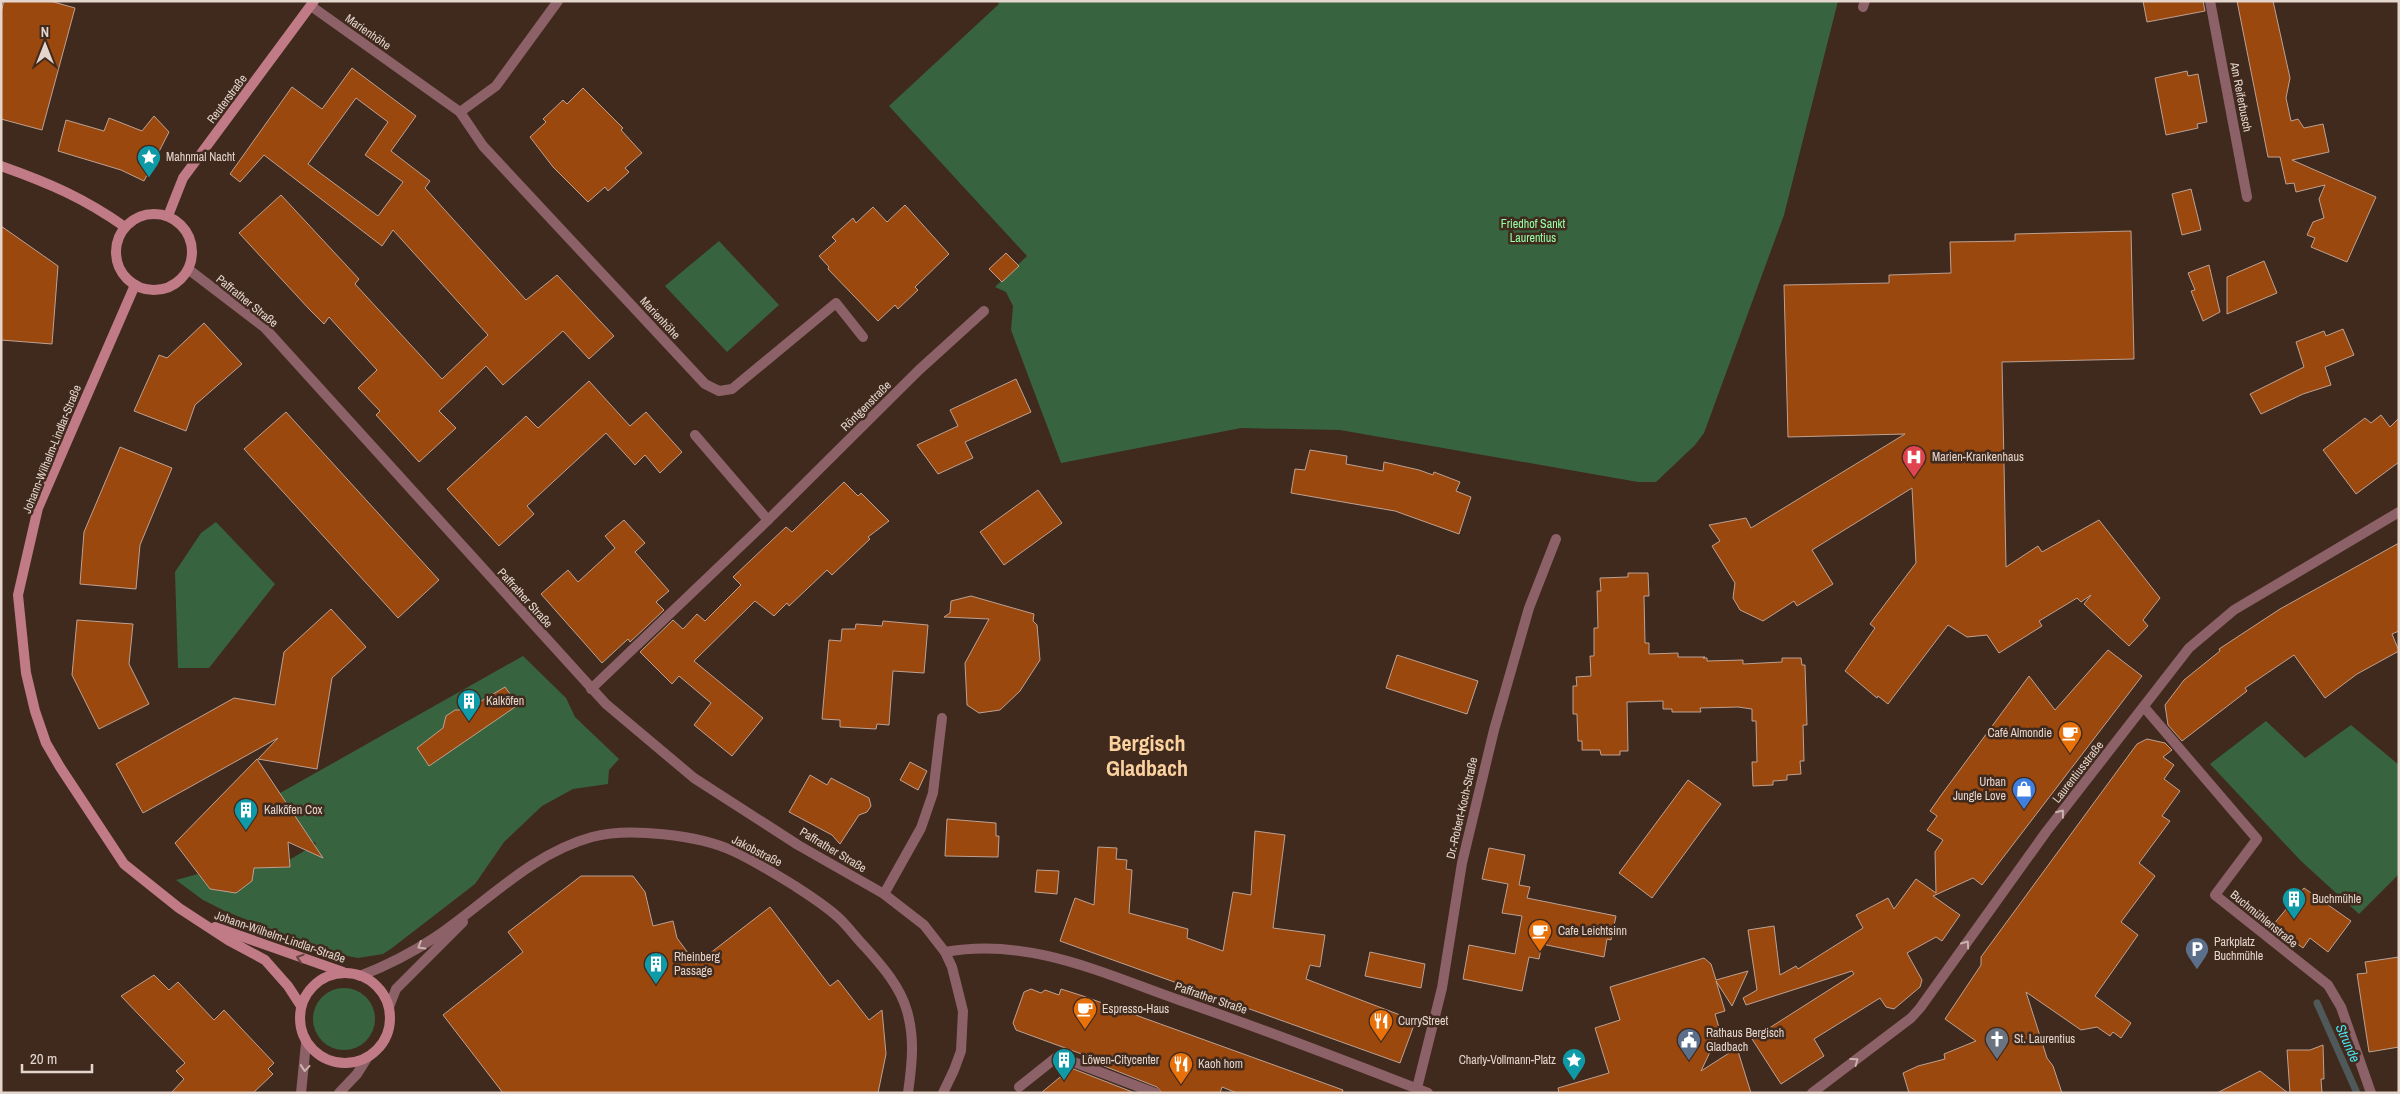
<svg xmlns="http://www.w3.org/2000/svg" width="2400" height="1094" viewBox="0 0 2400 1094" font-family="'Archivo Narrow',sans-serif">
	<rect width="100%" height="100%" fill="#402a1e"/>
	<g fill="#37643f">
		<path d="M997,1H1838L1784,215L1704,433L1695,445L1656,482H1638L1340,430L1241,428L1061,463L1011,330L1013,306L1006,292L995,287L1027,256L889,106L999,4Z"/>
		<path d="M719,241L779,305L727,352L665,286Z"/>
		<path d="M216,522L275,584L209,668H178L175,572L201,533Z"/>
		<path d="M523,656L566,698L575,717L619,759L609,770L608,784L573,789L542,806L504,842L475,884L392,948L383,954L358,958L332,953L227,912L203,900L176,880L198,874L210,889L236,893L252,881L255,858L279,868L290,867L289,860L306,850L312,853L316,843L311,841L280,793Z"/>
		<path d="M2266,721L2305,758L2351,725L2399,765V874L2359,914L2301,861L2210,764Z"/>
		<circle cx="344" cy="1019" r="31"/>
	</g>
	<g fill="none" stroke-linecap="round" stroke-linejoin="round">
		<path stroke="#505959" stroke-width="7" d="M2317,1003L2357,1093"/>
	</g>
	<g fill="#9a480e" stroke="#bea192" fill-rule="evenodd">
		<path d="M4,1H50L75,8L42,130L1,119V12Z"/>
		<path d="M2143,1H2203L2205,11L2147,22Z"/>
		<path d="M2237,1H2273L2290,78L2286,98L2291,121L2298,119L2304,128L2323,124L2329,152L2292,160L2376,197L2347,262L2311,247L2315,238L2307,235L2313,222L2324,218L2319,199L2325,185L2296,192L2294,183L2286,184L2280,157H2268Z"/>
		<path d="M352,68L416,116L391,151L430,181L425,188L526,300L557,275L614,336L589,359L563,331L503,385L486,366L439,411L456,428L419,462L376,415L380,411L358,388L377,370L329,317L324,324L309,309L239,233L281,195L359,279L355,284L442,379L488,335L393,230L382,246L264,155L240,182L230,174L292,87L322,109ZM356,98L388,122L365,155L403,182L378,216L308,164Z"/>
		<path d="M2187,71L2188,76L2198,74L2207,122L2197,124L2198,128L2166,135L2155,78Z"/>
		<path d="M583,88L623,128L621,130L642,153L625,168L629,172L608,191L605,187L588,202L553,167L530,137L546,122L543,119L563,100L567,104Z"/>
		<path d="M154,116L169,132L144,181L121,170L58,151L66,120L104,131L109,118L142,131Z"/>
		<path d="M2191,189L2201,230L2182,235L2172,194Z"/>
		<path d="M905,205L949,254L915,287L918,290L898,309L895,305L878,321L828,269L829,267L819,256L836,241L832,237L853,218L856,223L873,207L887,222Z"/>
		<path d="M1,226L58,266L52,344L1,340Z"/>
		<path d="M2131,231L2134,359L2002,362L2006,567L2038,546L2042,552L2099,520L2160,598L2143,620L2148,626L2129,646L2084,604L2091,595L2081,602L2077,598L2039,621L2042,626L1999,653L1987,635L1967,637L1948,625L1888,704L1878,696L1877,698L1845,671L1875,628L1870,624L1916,563L1912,488L1812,550L1833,584L1797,606L1794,601L1763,621L1740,610L1733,598L1735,583L1712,546L1720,541L1709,525L1746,518L1751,528L1905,434L1788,437L1784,285L1889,283V275L1951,273L1950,242L2015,241V234Z"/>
		<path d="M1006,253L1019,266L1002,282L989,269Z"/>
		<path d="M2264,261L2277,293L2227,314V277Z"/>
		<path d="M2209,265L2220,312L2203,321L2191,291L2195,290L2188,273Z"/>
		<path d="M204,323L242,364L195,405L186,431L134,411L159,355L167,358Z"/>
		<path d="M2343,329L2354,355L2325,367L2331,385L2303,394L2261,414L2250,394L2304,367L2296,342L2324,331L2326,336Z"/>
		<path d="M1016,379L1031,412L965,442L973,458L938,474L917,445L958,426L950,410Z"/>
		<path d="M589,381L630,426L646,412L682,452L660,473L645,455L635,465L606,433L527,506L534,514L499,546L447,489L526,416L538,428Z"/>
		<path d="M286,412L439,580L398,618L244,449Z"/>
		<path d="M2381,415L2390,427L2399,418V462L2356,494L2323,450L2365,418L2371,423Z"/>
		<path d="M120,447L172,468L140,545L136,589L80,584L84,532Z"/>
		<path d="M1310,450L1347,456L1346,464L1383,471L1384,462L1419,470L1433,475L1434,472L1460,482L1456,491L1471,497L1459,534L1395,511L1291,493L1295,469L1305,470Z"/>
		<path d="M844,482L858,496L861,493L889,521L868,537L870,539L832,575L827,570L789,606L787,603L774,616L755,601L694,661L763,718L732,756L694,725L711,703L679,676L672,684L640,652L673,620L683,629L697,614L705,621L741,585L733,577L786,527L792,532Z"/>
		<path d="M1038,490L1062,523L1004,565L980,532Z"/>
		<path d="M624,520L645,543L635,552L669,591L656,602L664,610L630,642L628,639L602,663L541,594L568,570L578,582L615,548L605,536Z"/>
		<path d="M2399,543V631L2392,634L2399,651L2357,674L2325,698L2294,655L2245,688L2247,691L2182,741L2168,725L2165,705L2184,680L2220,651L2219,649L2280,609Z"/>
		<path d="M1628,573H1648L1649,596H1644L1645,643H1649V654L1678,653V657H1705L1703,658H1707V661L1743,660V664L1782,662V658H1801L1802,665H1805L1807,725H1803L1804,761H1800L1801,774L1787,775V780L1773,781V785L1753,786L1752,762H1757L1756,721H1752V709L1738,707L1700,708L1701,712H1672V709H1663V701L1627,702L1628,751H1620V755H1601L1600,750H1582V741H1578L1577,714H1573V686H1577L1576,677L1591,676L1590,656H1594V628H1598L1597,591H1601L1600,578L1628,577Z"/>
		<path d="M971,596L1034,614L1033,621L1037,625L1040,660L1020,691L1000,710L979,713L967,705L965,663L989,619L944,617L950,613L951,601Z"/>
		<path d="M331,609L366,647L332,678L317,769L258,759L278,738L143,813L116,764L234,698L275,705L284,652Z"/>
		<path d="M77,620L133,624L129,664L149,704L99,729L72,675Z"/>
		<path d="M883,621L928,625L924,673L893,671L889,725L877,724L876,729L840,727V720L822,719L829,640L841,641L842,629H855L856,624L882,626Z"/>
		<path d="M2108,650L2142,676L1982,885L1973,878L1933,896L1960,915L1942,941L1936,937L1907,953L1922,980L1920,987L1894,1009L1886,1007L1880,998L1814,1039L1824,1056L1781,1084L1752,1039L1854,974L1852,971L1746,1005L1743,998L1757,990L1748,930L1774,926L1780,975L1796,966L1798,969L1863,928L1856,915L1888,898L1894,909L1916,879L1936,893L1935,852L1943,840L1927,830L1937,816L1930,811L1942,794L2029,676L2055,710Z"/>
		<path d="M1397,655L1478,681L1467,714L1386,688Z"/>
		<path d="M505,687L518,705L429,766L417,748L443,728L446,716L455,710H466Z"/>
		<path d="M2147,739L2165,743L2172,750L2163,757L2174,765L2164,779L2180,791L2162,816L2170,821L2139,863L2155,876L2121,922L2138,935L2095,996L2131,1023L2121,1038L2113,1032L2110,1036L2097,1027L2081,1030L2026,992L2047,1058L2053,1066L2062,1093H1909L1903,1073L1918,1066L1945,1059L1944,1054L1976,1041L1945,1019L1981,965V957L2137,744Z"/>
		<path d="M257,759L323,858L288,842L290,867L254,868L252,881L236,893L210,889L175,843Z"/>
		<path d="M910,762L927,771L918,790L900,780Z"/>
		<path d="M810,775L827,785L831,778L869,798L871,806L867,812L859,815L840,844L832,835L789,812Z"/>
		<path d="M1688,780L1721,804L1652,898L1619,873Z"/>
		<path d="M947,819L996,823V836H999L998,857L945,856Z"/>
		<path d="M1255,831L1285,835L1273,928L1325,935L1320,967L1310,965L1306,979L1408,1018L1407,1022L1414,1025L1400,1063L1060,941L1075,898L1094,905L1098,847L1117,848L1116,859L1127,860L1126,869L1132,870L1129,913L1188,929L1187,938L1223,951L1233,892L1251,895Z"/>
		<path d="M1489,848L1525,855L1519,885L1530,887L1527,898L1616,916L1611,940L1607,939L1604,957L1542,944L1539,959L1529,957L1522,991L1463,979L1469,945L1515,954L1522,916L1502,913L1508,884L1482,879Z"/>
		<path d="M1037,870L1059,871L1057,894L1035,892Z"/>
		<path d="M581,876H633L645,892L653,926L673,921L677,938L696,964L770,907L830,986L838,980L869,1020L882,1010L886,1054L878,1093H503L443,1015L523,952L508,932Z"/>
		<path d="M2304,888L2351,921L2328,952L2310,938L2303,948L2272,926Z"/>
		<path d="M1370,952L1425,964L1421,988L1365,976Z"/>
		<path d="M2399,957V1047L2369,1052L2357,974L2367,973L2365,962Z"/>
		<path d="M1704,958L1711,964L1716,980L1748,971L1732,1006L1716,981L1725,1011L1715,1014L1720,1031L1701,1071L1737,1048L1751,1093H1559L1558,1088L1609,1073L1595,1028L1620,1020L1610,987Z"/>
		<path d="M154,975L169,990L178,982L214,1020L224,1010L274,1063L268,1069L273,1074L253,1093H171L184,1079L176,1071L185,1063L121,996Z"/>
		<path d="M1031,989L1041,993L1045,990L1059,995L1061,989L1083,996L1343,1090L1342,1093H1237L1222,1087L1220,1093H1162L1157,1087L1084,1058L1087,1056L1016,1030L1013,1023L1024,992Z"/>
		<path d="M2323,1045L2324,1079H2321L2322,1093H2290L2287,1050H2310Z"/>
		<path d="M1071,1068L1135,1093H1041Z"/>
		<path d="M2260,1071L2288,1093H2217Z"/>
	</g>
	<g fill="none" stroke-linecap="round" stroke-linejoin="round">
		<g stroke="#8c6167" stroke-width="10">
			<path d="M2210,1L2247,197"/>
			<path d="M311,6L460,112L496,86L558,1"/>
			<path d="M1863,7L1865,1"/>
			<path d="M460,112L483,146L705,384L719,391L732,389L836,303L863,337"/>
			<path d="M188,269L264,327L606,704L694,778L798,845L884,894L924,925L945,952L952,967L963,1011L961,1051L954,1070L943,1093"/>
			<path d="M695,435L768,520"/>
			<path d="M591,689L768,520L919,370L984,311"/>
			<path d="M2144,707L2257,839L2215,895L2328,985L2341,1007L2371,1093"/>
			<path d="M884,894L921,828L933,793L942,718"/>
			<path d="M945,952C1029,937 1102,973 1179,1000C1263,1029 1346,1061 1428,1093"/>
			<path d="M360,976C386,966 410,954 434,938C485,904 530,854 592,837C628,827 699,835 733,851C755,861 775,874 795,886C810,896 828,907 841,920C850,929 857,939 866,948C882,966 900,986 907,1011C915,1039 912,1064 908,1093"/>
			<path d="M389,1007L396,989L463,922"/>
			<path d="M1019,1087L1058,1056L1155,1093"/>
			<path d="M1417,1088L1442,988L1462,863L1494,730L1529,608L1556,539"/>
			<path d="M301,1093L306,1043"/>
			<path d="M339,1093L357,1074L367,1058"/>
			<path d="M1812,1093L1911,1018L1920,1008L2046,832L2189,648L2234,610L2399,512"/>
		</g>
		<g stroke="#c07b86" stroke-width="10">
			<path d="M1,166C49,183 84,198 125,227"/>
			<circle cx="154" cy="252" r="38"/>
			<path d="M168,216L183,178L314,1"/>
			<path d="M135,285L38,508L18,595L26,673L35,711L46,743L60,767L124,864L179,908L228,940L265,960L288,986L301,1006"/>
			<path d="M215,927L343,972"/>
			<circle cx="345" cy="1018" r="45"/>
		</g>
	</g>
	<defs><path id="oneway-chevron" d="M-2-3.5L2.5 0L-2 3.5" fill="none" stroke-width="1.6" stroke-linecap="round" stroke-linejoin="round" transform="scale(1.25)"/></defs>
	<g stroke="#cab2ae">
		<use href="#oneway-chevron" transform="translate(2061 813) rotate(-52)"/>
		<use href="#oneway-chevron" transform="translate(1966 944) rotate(-55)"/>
		<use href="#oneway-chevron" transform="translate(421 946) rotate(149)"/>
		<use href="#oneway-chevron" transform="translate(1855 1061) rotate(-36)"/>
		<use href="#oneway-chevron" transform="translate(305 1068) rotate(95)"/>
	</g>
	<use stroke="#66423d" href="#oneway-chevron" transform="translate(300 958) rotate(-162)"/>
	<defs>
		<g id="sight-pin" transform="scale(1.25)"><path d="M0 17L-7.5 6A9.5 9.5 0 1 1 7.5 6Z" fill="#0f9aa8" stroke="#402a1e"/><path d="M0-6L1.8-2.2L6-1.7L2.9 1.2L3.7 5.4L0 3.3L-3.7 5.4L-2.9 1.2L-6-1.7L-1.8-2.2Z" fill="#fff"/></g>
		<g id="hospital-pin" transform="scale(1.25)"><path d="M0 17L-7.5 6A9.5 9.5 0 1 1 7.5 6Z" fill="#e0444e" stroke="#402a1e"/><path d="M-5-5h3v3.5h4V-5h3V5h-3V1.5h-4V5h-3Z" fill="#fff"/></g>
		<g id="building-pin" transform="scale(1.25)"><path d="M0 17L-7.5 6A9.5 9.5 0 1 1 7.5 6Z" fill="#0f9aa8" stroke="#402a1e"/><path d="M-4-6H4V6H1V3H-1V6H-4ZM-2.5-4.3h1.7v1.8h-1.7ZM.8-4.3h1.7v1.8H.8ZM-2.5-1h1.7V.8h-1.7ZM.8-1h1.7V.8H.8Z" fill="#fff"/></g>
		<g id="cafe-pin" transform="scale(1.25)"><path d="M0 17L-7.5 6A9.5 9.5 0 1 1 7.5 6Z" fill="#e8710a" stroke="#402a1e"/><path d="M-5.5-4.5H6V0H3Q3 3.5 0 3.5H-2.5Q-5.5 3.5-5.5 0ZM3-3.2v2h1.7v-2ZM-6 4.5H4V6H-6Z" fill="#fff"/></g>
		<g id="shop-pin" transform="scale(1.25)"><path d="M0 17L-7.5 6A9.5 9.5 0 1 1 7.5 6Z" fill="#3f7fe0" stroke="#402a1e"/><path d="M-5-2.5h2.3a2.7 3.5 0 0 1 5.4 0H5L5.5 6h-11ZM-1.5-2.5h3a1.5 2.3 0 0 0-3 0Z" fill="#fff"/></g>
		<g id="parking-pin" transform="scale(1.25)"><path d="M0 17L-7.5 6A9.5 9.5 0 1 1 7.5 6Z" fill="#5c6f8a" stroke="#402a1e"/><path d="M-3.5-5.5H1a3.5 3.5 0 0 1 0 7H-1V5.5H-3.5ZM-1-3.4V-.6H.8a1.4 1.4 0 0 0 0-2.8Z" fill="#fff"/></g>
		<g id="restaurant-pin" transform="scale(1.25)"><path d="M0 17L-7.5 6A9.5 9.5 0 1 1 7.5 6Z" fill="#e8710a" stroke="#402a1e"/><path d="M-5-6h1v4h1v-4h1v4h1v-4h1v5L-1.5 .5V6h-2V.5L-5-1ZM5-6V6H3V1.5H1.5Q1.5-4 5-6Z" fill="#fff"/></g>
		<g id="church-pin" transform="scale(1.25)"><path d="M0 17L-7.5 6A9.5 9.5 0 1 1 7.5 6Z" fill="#6b7280" stroke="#402a1e"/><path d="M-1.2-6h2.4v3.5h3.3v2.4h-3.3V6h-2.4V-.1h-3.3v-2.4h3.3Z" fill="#fff"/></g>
		<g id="civic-pin" transform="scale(1.25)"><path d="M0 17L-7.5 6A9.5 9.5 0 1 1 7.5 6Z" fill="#5c6f8a" stroke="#402a1e"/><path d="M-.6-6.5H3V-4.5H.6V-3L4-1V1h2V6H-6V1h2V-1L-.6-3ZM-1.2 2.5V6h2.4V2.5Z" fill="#fff"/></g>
	</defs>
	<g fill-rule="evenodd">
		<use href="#sight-pin" x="149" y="157"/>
		<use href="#hospital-pin" x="1914" y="457"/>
		<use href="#building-pin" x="469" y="701"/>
		<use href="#cafe-pin" x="2070" y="733"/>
		<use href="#shop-pin" x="2024" y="789"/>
		<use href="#building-pin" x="246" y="810"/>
		<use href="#building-pin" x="2294" y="899"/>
		<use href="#cafe-pin" x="1540" y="931"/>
		<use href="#parking-pin" x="2197" y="949"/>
		<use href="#building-pin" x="656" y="964"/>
		<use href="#cafe-pin" x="1085" y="1009"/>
		<use href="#restaurant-pin" x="1381" y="1021"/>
		<use href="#church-pin" x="1997" y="1039"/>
		<use href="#civic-pin" x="1689" y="1040"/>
		<use href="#building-pin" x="1064" y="1060"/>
		<use href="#sight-pin" x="1574" y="1060"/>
		<use href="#restaurant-pin" x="1181" y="1064"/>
	</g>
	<g text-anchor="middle" stroke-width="5" stroke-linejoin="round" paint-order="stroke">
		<g font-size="12" fill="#e4d5cd" stroke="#402a1e">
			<text transform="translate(368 32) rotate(35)" y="4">Marienhöhe</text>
			<text transform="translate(2241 97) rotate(79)" y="4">Am Reiferbusch</text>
			<text transform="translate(227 99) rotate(-53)" y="4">Reuterstraße</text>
			<text transform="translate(247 301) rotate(39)" y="4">Paffrather Straße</text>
			<text transform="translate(660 318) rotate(47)" y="4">Marienhöhe</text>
			<text transform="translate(866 406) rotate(-45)" y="4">Röntgenstraße</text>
			<text transform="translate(52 449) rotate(-68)" y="4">Johann-Wilhelm-Lindlar-Straße</text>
			<text transform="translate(525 598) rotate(48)" y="4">Paffrather Straße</text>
			<text transform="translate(2078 772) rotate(-52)" y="4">Laurentiusstraße</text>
			<text transform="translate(1462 808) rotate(-77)" y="4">Dr.-Robert-Koch-Straße</text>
			<text transform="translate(833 850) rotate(31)" y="4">Paffrather Straße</text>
			<text transform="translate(757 851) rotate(27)" y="4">Jakobstraße</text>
			<text transform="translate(2264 919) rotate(39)" y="4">Buchmühlenstraße</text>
			<text transform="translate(280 937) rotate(19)" y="4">Johann-Wilhelm-Lindlar-Straße</text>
			<text transform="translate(1211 998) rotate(19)" y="4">Paffrather Straße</text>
		</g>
		<g font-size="12" fill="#e4d5cd" stroke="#402a1e" text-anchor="start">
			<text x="166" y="161">Mahnmal Nacht</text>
			<text x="1932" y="461">Marien-Krankenhaus</text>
			<text x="486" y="705">Kalköfen</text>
			<text x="2052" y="737" text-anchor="end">Café Almondie</text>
			<text x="2006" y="786" text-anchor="end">Urban<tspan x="2006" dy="14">Jungle Love</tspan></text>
			<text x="264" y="814">Kalköfen Cox</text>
			<text x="2312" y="903">Buchmühle</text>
			<text x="1558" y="935">Cafe Leichtsinn</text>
			<text x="2214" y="946">Parkplatz<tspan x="2214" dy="14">Buchmühle</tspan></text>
			<text x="674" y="961">Rheinberg<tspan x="674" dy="14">Passage</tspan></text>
			<text x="1102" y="1013">Espresso-Haus</text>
			<text x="1398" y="1025">CurryStreet</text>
			<text x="1706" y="1037">Rathaus Bergisch<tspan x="1706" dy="14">Gladbach</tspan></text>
			<text x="2014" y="1043">St. Laurentius</text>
			<text x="1082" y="1064">Löwen-Citycenter</text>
			<text x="1556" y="1064" text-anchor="end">Charly-Vollmann-Platz</text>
			<text x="1198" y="1068">Kaoh hom</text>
		</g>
		<g font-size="12" fill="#94ffa6" stroke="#402a1e">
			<text x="1533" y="228">Friedhof Sankt<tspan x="1533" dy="14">Laurentius</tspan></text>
		</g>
		<g font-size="14" font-style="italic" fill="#4be2f2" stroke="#402a1e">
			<text transform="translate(2348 1043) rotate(66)" y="5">Strunde</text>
		</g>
		<g font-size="22" font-weight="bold" fill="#fcd1a0" stroke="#402a1e">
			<text x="1147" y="751">Bergisch<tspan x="1147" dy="25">Gladbach</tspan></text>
		</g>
	</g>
	<rect width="2400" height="1094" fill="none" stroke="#e4d5cd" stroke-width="5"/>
	<g transform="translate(45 45)" stroke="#402a1e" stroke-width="4" paint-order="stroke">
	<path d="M0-4L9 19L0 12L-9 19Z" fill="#e4d5cd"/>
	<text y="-8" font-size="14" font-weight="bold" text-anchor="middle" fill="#e4d5cd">N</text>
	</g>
	<path d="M22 1064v8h70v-8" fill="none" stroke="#e4d5cd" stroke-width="2.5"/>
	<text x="30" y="1064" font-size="15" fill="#e4d5cd" stroke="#402a1e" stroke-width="4" paint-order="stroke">20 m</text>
</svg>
